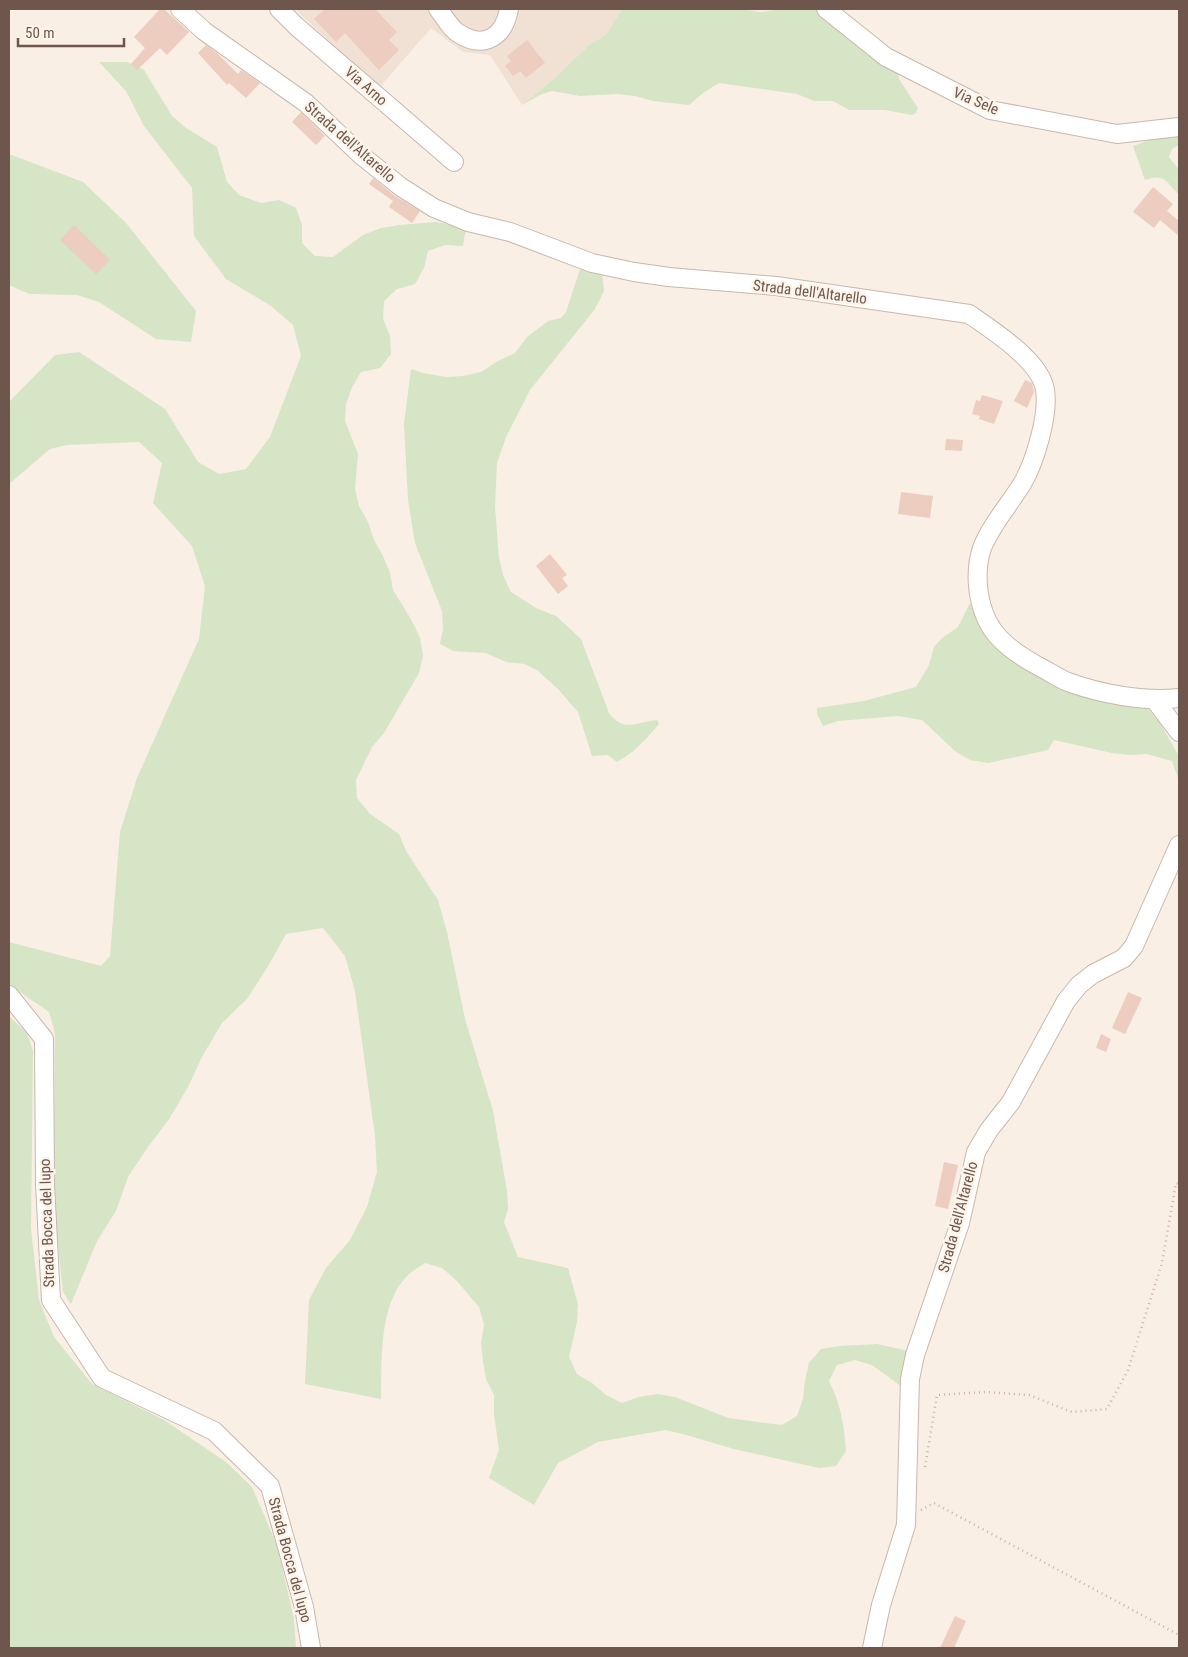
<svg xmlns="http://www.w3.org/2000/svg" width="1188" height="1657" viewBox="0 0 1188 1657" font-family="'Roboto Condensed',sans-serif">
	<rect width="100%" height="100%" fill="#f9efe5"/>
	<path fill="#f0e1d4" d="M295,9H622L606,35L590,44L555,78L522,105L490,55L463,52L431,28L379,88Z"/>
	<g fill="#d5e5c5">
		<path d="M622,9H741L760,12L783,9H819C840,36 870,54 898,73L899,79L918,108L916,113L912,115L885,110H849L833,101H814L797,94L719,83L703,93L689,105L653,101L635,96L617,94L580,96L552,91L542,94L522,105L555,78L590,44L606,35Z"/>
		<path d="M99,62H127L144,70L172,116L186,128L217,147L227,182L239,195L261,203L279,200L296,208L302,225V243L315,256L333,257L363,235L381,228L399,225L436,222L466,228L463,246L445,245L428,251L424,268L415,284L397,289L384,301L383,319L390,336L391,354L380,368L361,372L352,387L346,404L345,421L358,454L355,489L359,506L368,522L374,540L383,556L390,573L393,590L412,621L420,638L423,655L419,673L384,733L372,747L356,780L357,798L369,813L399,834L406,851L438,900L447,932L465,1019L493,1111L507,1191L508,1209L504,1222L518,1257L568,1268L578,1304L577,1322L569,1357L577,1374L592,1383L606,1395L622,1403L639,1397L657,1394L675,1397L728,1418L782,1425L797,1416L803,1399L805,1381L809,1363L821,1349L840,1346L877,1344L908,1351L902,1387L872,1365L855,1360L837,1365L829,1381C841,1404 844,1426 846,1451L836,1466L819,1468L734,1449L683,1434L665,1430L598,1442L558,1463L534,1505L489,1478L499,1450L494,1414V1395L486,1379L483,1361L481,1343L484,1325L479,1307L456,1280L442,1268L425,1263C420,1267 413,1270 409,1274C378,1303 382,1360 381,1399L305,1384L309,1300L326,1268L350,1240L367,1207L377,1172L375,1136L355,991L345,956L323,928L286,934L267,968L247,999L222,1023L203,1055L188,1087L169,1119L148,1147L128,1177L116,1211L97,1241L71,1304L63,1292L54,1209L55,1033L49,1012L17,990L9,988V942L101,966L110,956L120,832L137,778L199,639L205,586L192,546L153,503L162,463L139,442L67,445L50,449L9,484V402L55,355L79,352L165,409L198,462L219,474L246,469L270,437L301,356L293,325L271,306L226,279L194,236L192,188L144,126L126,91Z"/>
		<path d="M1179,135V145L1172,149L1169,157L1179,170V195C1166,181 1164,173 1145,180L1133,146L1158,137Z"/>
		<path d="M9,154L83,182L126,223L196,311L191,342L156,339L99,302L77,295L29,294L9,285Z"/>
		<path d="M580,269L602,273L604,291L595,309L530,390L506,437L497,463L495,507L499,558L503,575L511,592L536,608L556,616L581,639L609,713C624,733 636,722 657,720L659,724C647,738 634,753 617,762L608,755L592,756L578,712L558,689L538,671L525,664L506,662L486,653L453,651L440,644L443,629L442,611L415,543L408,500L404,424L411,369L423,373L446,377L463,376L481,372L496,362L515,353L527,337L548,321L561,318L566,312Z"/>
		<path d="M970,603L977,619L994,642L1149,710L1158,720L1179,756V781L1172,761L1147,754L1130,755L1112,753L1054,740L1048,750L988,763L970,760L955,751L922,720L898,716L838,721L823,726L817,714V708L864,701L916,687L929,665L934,647L942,638L958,627Z"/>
		<path d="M9,1016L27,1033L33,1051L31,1228L39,1300L54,1337L92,1384L164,1420L226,1462L252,1487L277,1545L294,1619L296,1648H9Z"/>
	</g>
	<g fill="#eccdbf">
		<path d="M160,9H164L189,32L167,55L160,48L137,70L131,64L145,48L134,37Z"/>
		<path d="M325,9H375L397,32L389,40L399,50L379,70L345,33L336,42L314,19Z"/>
		<path d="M527,40L545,63L526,78L520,71L513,76L505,66L511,61L507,56Z"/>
		<path d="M206,45L218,54L238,74L241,70L260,83L246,98L229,83L227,85L198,53Z"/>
		<path d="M301,112L325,136L316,145L292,122Z"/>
		<path d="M373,178L395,196L420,211L412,223L389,207L393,201L369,184Z"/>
		<path d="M1153,187L1173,204L1167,211L1179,221V236L1160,220L1154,228L1133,212Z"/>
		<path d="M74,225L110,260L96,274L60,240Z"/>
		<path d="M1025,380L1032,383L1034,392L1027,408L1014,401Z"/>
		<path d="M982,395L1003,401L994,424L979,419L980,416L972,414L976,400L980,401Z"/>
		<path d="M946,439L963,440L962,451L945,450Z"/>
		<path d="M901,492L933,496L930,518L898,514Z"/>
		<path d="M550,554L567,575L562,578L568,586L558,594L536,566Z"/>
		<path d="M1128,992L1142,998L1125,1034L1112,1028Z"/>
		<path d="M1101,1034L1111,1039L1106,1052L1096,1048Z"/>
		<path d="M944,1162L958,1165L948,1209L935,1206Z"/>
		<path d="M955,1616L966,1621L954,1648H940Z"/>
	</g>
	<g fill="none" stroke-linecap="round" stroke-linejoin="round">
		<g stroke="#c9b7ac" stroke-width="20">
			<g id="minor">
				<path d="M180,9L204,31L306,103L362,156L401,187L434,208L468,222L510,232L592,263L634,272L669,277L776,286L969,314C992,330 1041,361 1045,390C1049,415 1035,462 1022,484C1009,505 991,525 982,548C978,560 977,574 978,586C982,628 1002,646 1038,666C1048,671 1058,678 1068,682C1101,694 1144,702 1179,698"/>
				<path d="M279,9L296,26L454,162"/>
				<path d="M438,9C444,16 450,28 458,33C484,50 504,37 509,9"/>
				<path d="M826,9L886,57L990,110L1117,134L1179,127"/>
				<path d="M1154,699L1179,732"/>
				<path d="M9,995L44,1039L45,1184L51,1300L102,1378L214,1431L270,1486L304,1607L311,1648"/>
				<path d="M872,1648L881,1605L906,1525L910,1379L915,1355L960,1223L976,1152L989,1130L1011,1102L1066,1001L1079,985L1093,974L1124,958L1134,946L1179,845"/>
			</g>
		</g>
		<g stroke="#d0b0a3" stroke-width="2.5" stroke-dasharray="1 4" stroke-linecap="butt">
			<path d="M925,1467L937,1395L985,1392L1029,1395L1072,1412L1107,1409L1128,1370L1162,1263L1176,1183L1179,1184"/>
			<path d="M921,1510L934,1503L1179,1635"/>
		</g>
		<use href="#minor" stroke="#fff" stroke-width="18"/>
	</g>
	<g text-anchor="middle" stroke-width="5" stroke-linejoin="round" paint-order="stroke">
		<g font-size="15" fill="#6f564d" stroke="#fdf4ea">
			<text transform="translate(366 86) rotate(41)" y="5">Via Arno</text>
			<text transform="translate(976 101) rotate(23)" y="5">Via Sele</text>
			<text transform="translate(350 142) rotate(41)" y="5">Strada dell'Altarello</text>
			<text transform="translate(810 292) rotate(7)" y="5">Strada dell'Altarello</text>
			<text transform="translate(958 1217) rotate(-75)" y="5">Strada dell'Altarello</text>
			<text transform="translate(47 1223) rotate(-92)" y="5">Strada Bocca del lupo</text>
			<text transform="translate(290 1560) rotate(75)" y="5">Strada Bocca del lupo</text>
		</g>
	</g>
	<rect width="1188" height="1657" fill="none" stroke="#6f564d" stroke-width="20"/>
	<path d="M18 38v8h106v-8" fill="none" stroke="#6f564d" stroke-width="2.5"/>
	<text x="25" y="38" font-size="15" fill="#6f564d" stroke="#fdf4ea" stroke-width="4" paint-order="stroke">50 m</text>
</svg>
